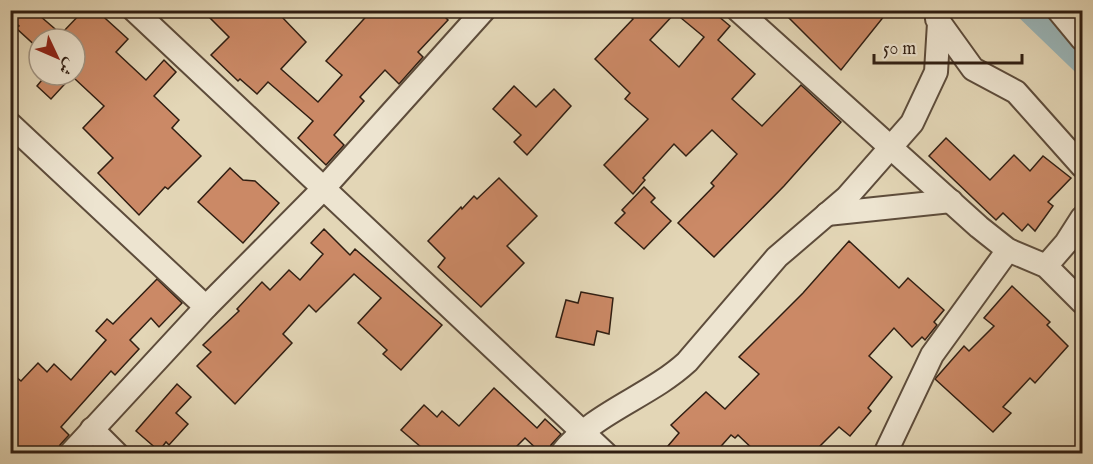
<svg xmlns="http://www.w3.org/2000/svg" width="1093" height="464" viewBox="0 0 1093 464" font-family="'IM FELL English',Amiri,serif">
	<rect width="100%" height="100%" fill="#e3d6b6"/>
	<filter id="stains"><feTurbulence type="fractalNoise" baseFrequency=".00333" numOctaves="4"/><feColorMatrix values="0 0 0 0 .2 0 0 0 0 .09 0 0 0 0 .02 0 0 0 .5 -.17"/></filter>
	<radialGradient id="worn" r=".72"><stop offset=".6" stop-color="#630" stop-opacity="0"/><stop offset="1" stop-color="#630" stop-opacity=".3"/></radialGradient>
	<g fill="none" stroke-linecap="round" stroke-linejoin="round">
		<path stroke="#9ab6b9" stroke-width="21" d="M1026,10L1082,64"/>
	</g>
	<g fill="#cb8966" stroke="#301e12" stroke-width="1.5" fill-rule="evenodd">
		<path d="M10,10H33L61,34L84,10H96L128,39L116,52L146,80L164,60L176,72L154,96L179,120L172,128L201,156L168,189L165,187L139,215L98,173L113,158L83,128L104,106L75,79V39H39V49L16,28L19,26L10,18Z"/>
		<path d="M202,10H273L281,16L306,42L281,69L318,102L342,75L326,61L372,10H438L448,20L418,52L423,57L399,84L385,70L360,97L364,101L334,135L344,145L326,165L298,138L313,121L268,82L257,94L240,79L238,81L211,55L229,37Z"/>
		<path d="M624,10H711L730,26L718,40L755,74L732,99L762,126L801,85L841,122L784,186L714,257L678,223L714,186L711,183L737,154L712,130L686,156L674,144L643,178L645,180L633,194L604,165L648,119L625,99L630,93L595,59L633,19ZM675,13L704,37L679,67L650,40Z"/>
		<path d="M781,10H889L841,70Z"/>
		<path d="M46,75H73L51,99L37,86Z"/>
		<path d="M514,86L536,107L554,89L571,106L527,155L514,142L521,135L493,109Z"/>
		<path d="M946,138L990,180L1014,155L1030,171L1043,156L1071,178L1048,202L1053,206L1035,231L1028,224L1022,231L1003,213L996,220L929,156Z"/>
		<path d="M230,168L243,180L255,181L279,203L243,243L198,202Z"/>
		<path d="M499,178L537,216L507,246L524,263L481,307L438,267L445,258L428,241L461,207L462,209L474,196L477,199Z"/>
		<path d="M644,187L655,198L651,202L671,221L644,249L615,223L625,213L622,210Z"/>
		<path d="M324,229L350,255L355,249L442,325L401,370L383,354L387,350L358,323L381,298L354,274L316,312L309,305L283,334L292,343L235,404L197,366L211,352L203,345L239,311L237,309L262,282L270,290L289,270L300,280L323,254L311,243Z"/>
		<path d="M849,241L899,288L908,278L944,310L934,322L937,325L925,340L922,337L912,347L894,328L869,356L892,377L868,408L871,411L850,436L839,427L813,453H757L738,435L735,438L731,435L715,453H676L668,446L679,433L671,425L706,392L725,409L759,374L739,357L803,293Z"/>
		<path d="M157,279L182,303L159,327L151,318L130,340L139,349L115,375L111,371L61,427L69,435L60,445L57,453H10V372L21,381L38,363L47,372L54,364L71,380L106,340L96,331L107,319L113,324Z"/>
		<path d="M1012,286L1050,322L1047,325L1068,346L1035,383L1030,378L1003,407L1011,413L993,432L935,379L964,346L969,351L994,326L984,318Z"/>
		<path d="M581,292L613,298L609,334L597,331L594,345L556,337L566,300L578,303Z"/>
		<path d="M177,384L191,397L176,413L188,424L169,445L166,442L159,451L136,431Z"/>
		<path d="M494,388L537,428L545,419L561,434L551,445L548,453H541L525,438L510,453H428L401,430L424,405L437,417L442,411L459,426Z"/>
	</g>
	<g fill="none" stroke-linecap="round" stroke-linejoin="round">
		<g stroke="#5d4c3b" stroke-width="26">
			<g id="minor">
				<path d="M134,10L606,454"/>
				<path d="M738,10L979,227L1008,250L1046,266L1082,302"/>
				<path d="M1058,10L1082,39"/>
				<path d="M937,19L973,69L1016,92L1082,166"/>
				<path d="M10,124L206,307"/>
				<path d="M827,214L951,201"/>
				<path d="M1046,266L1066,243L1082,218"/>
				<path d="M92,429L117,454"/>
				<path d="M70,454L206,307L324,188L484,10"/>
				<path d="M561,454C594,412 649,397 687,362L777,257L847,197L912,123L936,72L939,23"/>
				<path d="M885,454L932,355L1008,250"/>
			</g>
		</g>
		<use href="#minor" stroke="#ede4d0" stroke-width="22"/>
	</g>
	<rect width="1093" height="464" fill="none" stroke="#e3d6b6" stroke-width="36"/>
	<rect x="12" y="12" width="1069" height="440" fill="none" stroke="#301e12" stroke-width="3"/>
	<rect x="18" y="18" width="1057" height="428" fill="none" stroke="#301e12" stroke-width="1.5"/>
	<g transform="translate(57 57) rotate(134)"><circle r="28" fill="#ede4d0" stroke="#a19584" stroke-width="1.5"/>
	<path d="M0-4.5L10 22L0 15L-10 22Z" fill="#8f2418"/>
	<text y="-9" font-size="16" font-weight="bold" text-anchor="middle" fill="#301e12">ش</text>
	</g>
	<path d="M874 54v9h148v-9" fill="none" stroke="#301e12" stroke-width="3"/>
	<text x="883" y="54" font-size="18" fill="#301e12" stroke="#ede4d0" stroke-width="4.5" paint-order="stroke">50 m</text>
	<rect width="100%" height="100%" filter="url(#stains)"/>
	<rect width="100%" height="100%" fill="url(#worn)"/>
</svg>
